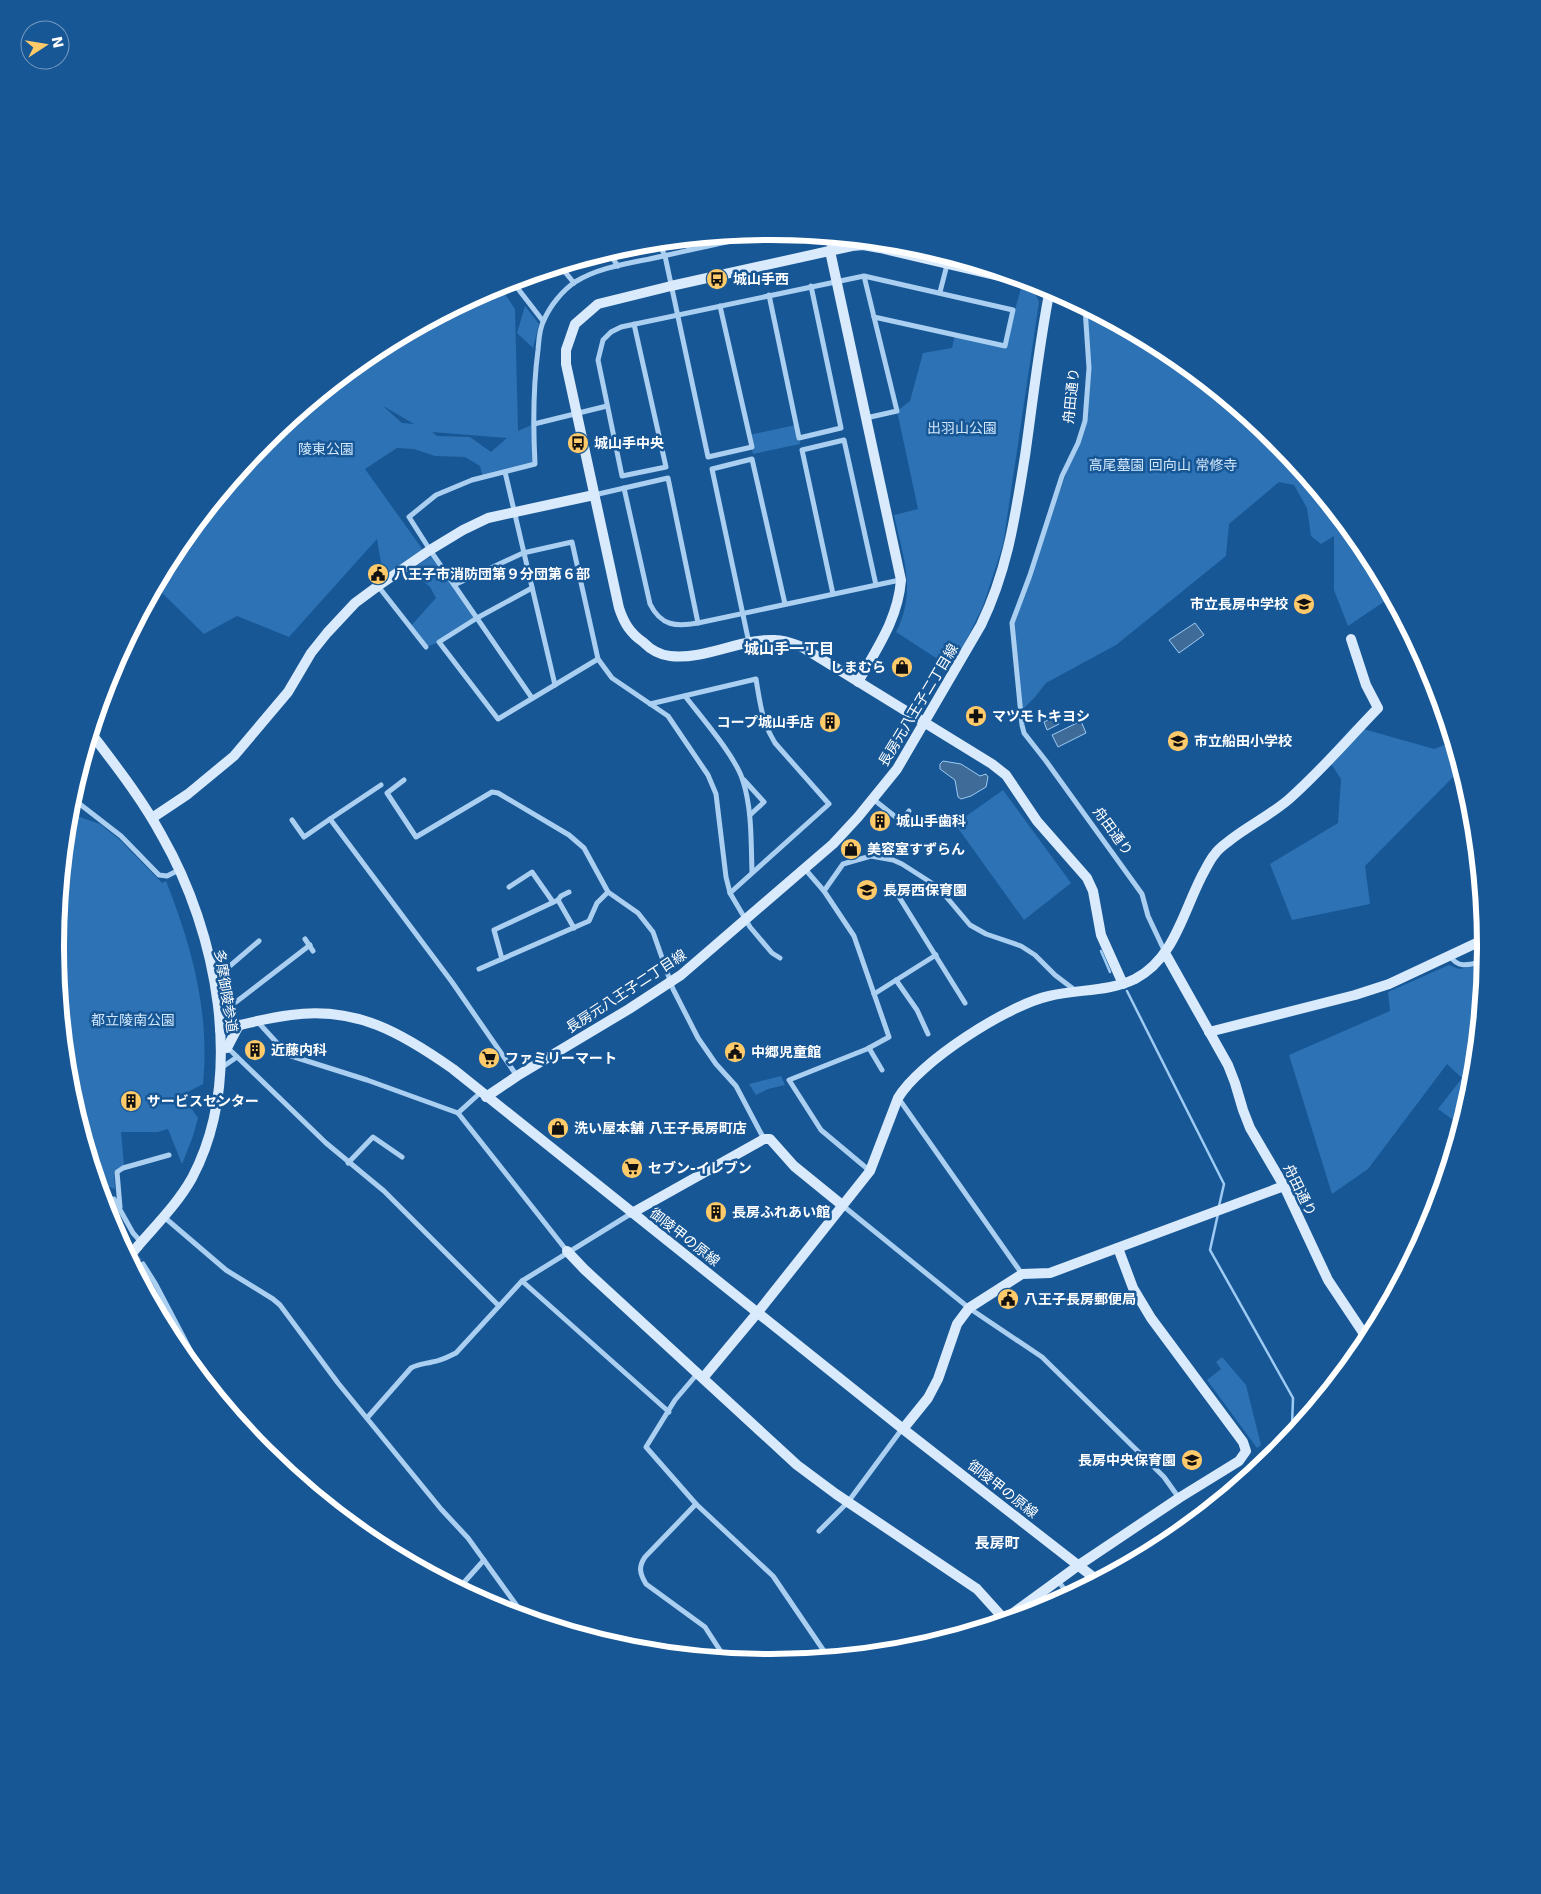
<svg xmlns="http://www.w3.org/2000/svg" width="1541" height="1894" viewBox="0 0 1541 1894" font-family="'DejaVu Sans','Noto Sans JP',sans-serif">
	<rect width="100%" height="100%" fill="#185796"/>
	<g fill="#2c72b4" fill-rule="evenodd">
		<path d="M499,285L515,309L518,431L534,424L535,464L483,477L480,466L465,457L435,456L414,449L397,448L365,469L423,550L388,573L381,563L377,539L289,637L237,616L204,634L156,587L176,549L265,441L373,352ZM384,407H385L414,424L402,423ZM432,432L507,438L491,452L470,437L437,436Z"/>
		<path d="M1021,288L1034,291L1039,302L1003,545L983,606L961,651L950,667L896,632C917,591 903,557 894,515L918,509L897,411L910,401L923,353L952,348L955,335L1005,346Z"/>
		<path d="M525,306L539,324L533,348L517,333Z"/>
		<path d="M1085,308L1168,352L1277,441L1366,550L1391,597L1348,626L1334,590V536L1321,544L1311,536L1307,508L1294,485L1279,482L1229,524L1226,556L1116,645L1046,683L1035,697L1020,712L1012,623L1085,421L1089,382Z"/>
		<path d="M796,425L800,444L753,454L749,435Z"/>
		<path d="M433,555L477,618L440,642L426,647L410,627L436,598L430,587L410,570Z"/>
		<path d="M1353,726L1434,749L1452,742L1463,776L1455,775L1365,866L1370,904L1292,920L1270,864L1338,823L1341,779L1326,756Z"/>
		<path d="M1003,790L1071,883L1024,920L955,824Z"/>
		<path d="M68,813L100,824L120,840L162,883L166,881C192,947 210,1012 203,1084L182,1095L198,1118L193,1136L182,1164L168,1129L158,1132H121L124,1165L114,1171L115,1189L107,1186L100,1190L69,1086L55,947Z"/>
		<path d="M1449,965L1459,969L1484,965L1472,1087L1451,1155L1456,1122L1438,1109L1462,1078L1447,1064L1368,1169L1332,1194L1289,1055L1390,1011L1388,992Z"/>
		<path d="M781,1076L785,1085L768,1089L756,1095L749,1084Z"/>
		<path d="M1222,1357L1246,1385L1261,1445L1257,1448L1207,1380L1221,1369L1216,1362Z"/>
	</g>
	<g fill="#3f6b98" stroke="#9dcbf3">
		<path d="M1195,623L1204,635L1179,653L1169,640Z"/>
		<path d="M1055,716L1059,724L1047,730L1044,722Z"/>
		<path d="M1081,721L1086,733L1058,747L1052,735Z"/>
		<path d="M943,761L961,764L980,776L986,774L988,777L986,787L971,796L961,799L958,797L955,780L940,769V764Z"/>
	</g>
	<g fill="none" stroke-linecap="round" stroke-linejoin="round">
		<g stroke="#9dcbf3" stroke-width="2.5">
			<path d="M1101,951L1110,972"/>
			<path d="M1127,991L1224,1184L1219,1206"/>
			<path d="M1218,1214L1210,1250L1293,1398L1292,1427L1294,1431"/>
		</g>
		<path stroke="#3b70a6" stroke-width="5" stroke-dasharray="5 2.5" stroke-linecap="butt" d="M121,1241L143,1264"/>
		<g stroke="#aacff0" stroke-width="5">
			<path d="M828,237L830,250"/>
			<path d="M687,240L689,249"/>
			<path d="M659,243L665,256L708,457L752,447L720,306"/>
			<path d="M608,252L618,266"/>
			<path d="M561,267L574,283"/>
			<path d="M512,281L543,321"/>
			<path d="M940,292L949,257"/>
			<path d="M769,295L799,438L841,428L811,286"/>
			<path d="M1085,308L1089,368L1085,421L1078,443L1062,476L1030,575L1012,623L1022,725L1024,733L1046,761L1142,894L1148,916L1165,952"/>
			<path d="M634,324L666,467L622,476L598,360L603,340L611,332L621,327L864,276L874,317L1005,346L1013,310L864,276"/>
			<path d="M866,418L897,411L874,317"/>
			<path d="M534,424L607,406"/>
			<path d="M505,472L555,685"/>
			<path d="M624,488L650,604C661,626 676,627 698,623L900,580"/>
			<path d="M594,495L668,478L698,623"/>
			<path d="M454,585L523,553L572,542L598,659L612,678L668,716L708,775L716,794L726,877L730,893L750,927L772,953L780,958"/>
			<path d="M378,586L426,647"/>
			<path d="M532,588L477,618L439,642L498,719L598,659"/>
			<path d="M833,594L802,450L844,440L876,585"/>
			<path d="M749,643L712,469L752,459L785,604"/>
			<path d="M685,696C701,717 736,757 743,781C752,809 751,842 752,872"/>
			<path d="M532,698L430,550L409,517L436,495L472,480L535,464C533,426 533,388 538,350C539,340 539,329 544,320C550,306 562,291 575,282C601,266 633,263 663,256C700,248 737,239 775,232"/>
			<path d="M650,704L756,679C760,703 762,722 775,743L829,804L730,893"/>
			<path d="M404,780L387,793L416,837L492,792L498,793L569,835L584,848L608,892L638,913L653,932L673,989L698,1038L716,1064L736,1086L764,1139"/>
			<path d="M744,780L764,802L750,815"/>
			<path d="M72,798L121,836L159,875L167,876L179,870"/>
			<path d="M873,799L907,826"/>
			<path d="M330,819L381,785"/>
			<path d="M292,820L304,837L330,819L452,982L517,1076"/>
			<path d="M901,821L909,811"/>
			<path d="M805,869L824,891L854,936L889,1037L867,1049L789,1080L821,1130L870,1171"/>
			<path d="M891,884L965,1003"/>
			<path d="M509,887L532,872L553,902"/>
			<path d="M824,891L843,864L871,856L893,860L902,864L938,887L970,925L986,934L1021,946L1035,955L1055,975L1076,991"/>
			<path d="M558,900L561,896L569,892"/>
			<path d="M305,939L313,951"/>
			<path d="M1450,956C1459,970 1471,964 1485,961"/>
			<path d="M502,959L494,930L558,900L574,928"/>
			<path d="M479,969L589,921L597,903L608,892"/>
			<path d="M212,973L224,971L259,941"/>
			<path d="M896,980L917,1010L928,1034"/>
			<path d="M874,994L936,955"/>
			<path d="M218,1004L236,1002L310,945"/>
			<path d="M257,1021L288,1055L367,1080L458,1113L567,1251"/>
			<path d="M869,1048L882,1070"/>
			<path d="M225,1049L230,1050L326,1143L384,1191L499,1306"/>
			<path d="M221,1068L237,1057"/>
			<path d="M899,1099L1022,1274"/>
			<path d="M458,1113L480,1093"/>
			<path d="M348,1163L373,1137L402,1157"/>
			<path d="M105,1205L106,1200L114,1199L133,1233L141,1242"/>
			<path d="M842,1205L969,1308L1042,1357L1164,1477L1179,1498"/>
			<path d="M120,1207L117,1172L123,1168L169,1155"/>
			<path d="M108,1216L119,1239"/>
			<path d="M164,1217L226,1270L273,1299L280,1305L338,1383L441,1509L468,1538L525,1617"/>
			<path d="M143,1264L155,1283L208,1384"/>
			<path d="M522,1281L669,1412"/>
			<path d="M698,1373L675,1400L646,1447L696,1504L773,1576L828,1657"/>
			<path d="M367,1418L411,1368C418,1364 424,1364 432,1362C441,1361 448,1357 456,1353L522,1281L632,1213"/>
			<path d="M696,1504L645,1557C638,1567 640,1574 646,1584L705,1627L725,1658"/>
			<path d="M819,1531L848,1502L902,1429"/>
			<path d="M1058,1581L1069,1595"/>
			<path d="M459,1588L484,1560"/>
		</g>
		<g stroke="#d8eafb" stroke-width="10">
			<path d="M830,251L901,580C898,619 877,648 858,682"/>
			<path d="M1046,287L880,248L863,245L852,246L671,286L598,304L575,324L566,350V364L619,608C624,623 630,633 643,642C650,649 660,655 670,656C706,660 741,638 776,640C785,640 794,644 802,647L992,764L1006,775L1037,821L1087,878L1093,891L1101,935L1123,984"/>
			<path d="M91,733C116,766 142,799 162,836C217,932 246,1076 192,1178C178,1203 157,1224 138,1246"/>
			<path d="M152,818L188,794L234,756L288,692L311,653L327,633L355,603L378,586L430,550L463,530L488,518L594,495"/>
			<path d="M1165,953L1228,1065L1235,1083L1243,1110L1250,1128L1284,1186L1328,1280L1368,1340"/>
			<path d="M218,1005L230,1020L239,1025L227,1048"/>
			<path d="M220,1030C243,1024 267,1018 291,1015C356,1006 402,1033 453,1069L903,1429L1097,1580"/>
			<path d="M1209,1032L1355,995L1389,984L1485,939"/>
			<path d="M486,1097L517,1076L629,1009L681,975L833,844L858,817L897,769L981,625C1008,569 1015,517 1025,456C1033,400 1039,344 1050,289"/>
			<path d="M632,1213L764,1139H770L794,1166L842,1205"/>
			<path d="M567,1251L584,1269L797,1465L836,1494L977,1589L1005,1620"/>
			<path d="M703,1378L758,1312L870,1171L898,1098C919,1062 1008,1005 1049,996C1078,989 1108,992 1135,979C1176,958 1184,907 1205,870C1208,865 1211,858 1215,854C1218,849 1224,845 1229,841C1248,826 1269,816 1288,800C1320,772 1348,739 1378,708L1366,685L1351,639"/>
			<path d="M903,1429L928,1398L938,1379L957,1324L969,1308L1022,1274L1050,1273L1284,1186"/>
			<path d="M1005,1619L1079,1565L1179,1498L1239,1461L1246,1451L1243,1442L1151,1318L1133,1288L1118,1248"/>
		</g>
		<path stroke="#d8eafb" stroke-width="10" d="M129,1257L138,1246"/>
	</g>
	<defs>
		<g id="bus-disc" transform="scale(1.125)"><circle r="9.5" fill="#ffca6a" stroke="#185796"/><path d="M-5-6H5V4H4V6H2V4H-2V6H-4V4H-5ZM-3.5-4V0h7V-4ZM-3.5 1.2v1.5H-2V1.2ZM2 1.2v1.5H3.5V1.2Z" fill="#111"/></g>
		<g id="civic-disc" transform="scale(1.125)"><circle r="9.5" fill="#ffca6a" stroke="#185796"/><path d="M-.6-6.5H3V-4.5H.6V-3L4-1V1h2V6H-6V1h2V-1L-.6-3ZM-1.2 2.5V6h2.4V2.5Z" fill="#111"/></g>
		<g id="school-disc" transform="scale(1.125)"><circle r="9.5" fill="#ffca6a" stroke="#185796"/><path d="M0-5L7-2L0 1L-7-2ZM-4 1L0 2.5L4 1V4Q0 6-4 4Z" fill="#111"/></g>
		<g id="shop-disc" transform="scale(1.125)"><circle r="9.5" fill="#ffca6a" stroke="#185796"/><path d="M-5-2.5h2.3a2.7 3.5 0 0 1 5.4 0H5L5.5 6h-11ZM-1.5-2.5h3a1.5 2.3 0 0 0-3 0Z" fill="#111"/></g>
		<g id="pharmacy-disc" transform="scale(1.125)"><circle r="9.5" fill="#ffca6a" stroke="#185796"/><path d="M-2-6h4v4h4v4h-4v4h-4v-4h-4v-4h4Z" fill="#111"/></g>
		<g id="building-disc" transform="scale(1.125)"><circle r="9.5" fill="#ffca6a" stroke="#185796"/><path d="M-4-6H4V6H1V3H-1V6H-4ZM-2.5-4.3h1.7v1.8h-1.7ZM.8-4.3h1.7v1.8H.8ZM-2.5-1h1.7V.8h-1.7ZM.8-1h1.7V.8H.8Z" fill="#111"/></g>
		<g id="supermarket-disc" transform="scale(1.125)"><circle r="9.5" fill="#ffca6a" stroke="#185796"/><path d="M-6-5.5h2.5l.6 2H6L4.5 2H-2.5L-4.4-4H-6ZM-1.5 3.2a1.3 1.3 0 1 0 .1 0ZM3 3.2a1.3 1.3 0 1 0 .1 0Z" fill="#111"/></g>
	</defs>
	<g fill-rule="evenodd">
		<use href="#bus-disc" x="717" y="279"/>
		<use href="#bus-disc" x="578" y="443"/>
		<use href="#civic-disc" x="378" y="574"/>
		<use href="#school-disc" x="1304" y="604"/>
		<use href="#shop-disc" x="902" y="667"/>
		<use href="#pharmacy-disc" x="976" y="716"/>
		<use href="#building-disc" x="830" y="722"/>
		<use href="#school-disc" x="1178" y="741"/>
		<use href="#building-disc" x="880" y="821"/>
		<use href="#shop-disc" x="851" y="849"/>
		<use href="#school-disc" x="867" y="890"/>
		<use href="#building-disc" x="255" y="1050"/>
		<use href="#civic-disc" x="735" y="1052"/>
		<use href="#supermarket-disc" x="489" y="1058"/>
		<use href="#building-disc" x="131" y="1101"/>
		<use href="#shop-disc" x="558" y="1128"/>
		<use href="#supermarket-disc" x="632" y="1168"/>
		<use href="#building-disc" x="716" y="1212"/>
		<use href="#civic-disc" x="1008" y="1299"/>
		<use href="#school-disc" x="1192" y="1460"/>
	</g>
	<g text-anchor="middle" stroke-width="5" stroke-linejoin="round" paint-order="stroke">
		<g font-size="14" font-weight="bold" fill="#fff" stroke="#185796" text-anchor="start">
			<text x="733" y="284">城山手西</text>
			<text x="594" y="448">城山手中央</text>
			<text x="394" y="579">八王子市消防団第９分団第６部</text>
			<text x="1288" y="609" text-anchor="end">市立長房中学校</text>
			<text x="886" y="672" text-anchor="end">しまむら</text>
			<text x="992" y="721">マツモトキヨシ</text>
			<text x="814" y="727" text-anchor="end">コープ城山手店</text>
			<text x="1194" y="746">市立船田小学校</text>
			<text x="896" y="826">城山手歯科</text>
			<text x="867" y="854">美容室すずらん</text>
			<text x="883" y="895">長房西保育園</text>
			<text x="271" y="1055">近藤内科</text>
			<text x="751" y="1057">中郷児童館</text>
			<text x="505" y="1063">ファミリーマート</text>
			<text x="147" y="1106">サービスセンター</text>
			<text x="574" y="1133">洗い屋本舗 八王子長房町店</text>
			<text x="648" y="1173">セブン-イレブン</text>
			<text x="732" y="1217">長房ふれあい館</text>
			<text x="1024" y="1304">八王子長房郵便局</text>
			<text x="1176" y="1465" text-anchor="end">長房中央保育園</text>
		</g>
		<g font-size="14" fill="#fff" stroke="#185796">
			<text transform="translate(1071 396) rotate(-84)" y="5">舟田通り</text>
			<text transform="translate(918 705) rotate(-59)" y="5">長房元八王子二丁目線</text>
			<text transform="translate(1113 831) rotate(54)" y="5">舟田通り</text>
			<text transform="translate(226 991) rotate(81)" y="5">多摩御陵参道</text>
			<text transform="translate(626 991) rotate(-33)" y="5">長房元八王子二丁目線</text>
			<text transform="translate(1300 1190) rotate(64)" y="5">舟田通り</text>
			<text transform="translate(685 1237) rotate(38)" y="5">御陵甲の原線</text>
			<text transform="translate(1003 1489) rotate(38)" y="5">御陵甲の原線</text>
		</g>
		<g font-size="14" fill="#d1e7fb" stroke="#185796">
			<text x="962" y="433">出羽山公園</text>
			<text x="326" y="454">陵東公園</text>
			<text x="1163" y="470">高尾墓園 回向山 常修寺</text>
			<text x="133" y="1025">都立陵南公園</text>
		</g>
		<g font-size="15" font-weight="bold" fill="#fff" stroke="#185796">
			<text x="789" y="654">城山手一丁目</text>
			<text x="997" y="1548">長房町</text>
		</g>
	</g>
	<path d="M0 0H1541V1894H0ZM770 240H771A706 706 0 0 1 1477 946V948A706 706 0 0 1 771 1654H770A706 706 0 0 1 64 948V946A706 706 0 0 1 770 240Z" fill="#185796" fill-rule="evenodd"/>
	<path fill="none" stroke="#fff" stroke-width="6" d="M770 240H771A706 706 0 0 1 1477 946V948A706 706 0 0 1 771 1654H770A706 706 0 0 1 64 948V946A706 706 0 0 1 770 240Z"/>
	<g transform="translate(45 45) rotate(78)"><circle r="24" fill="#185796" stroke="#749ac0"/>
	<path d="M0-4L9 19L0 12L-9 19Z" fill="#ffca6a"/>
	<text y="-8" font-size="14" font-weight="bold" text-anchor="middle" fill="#ffffff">N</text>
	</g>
</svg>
